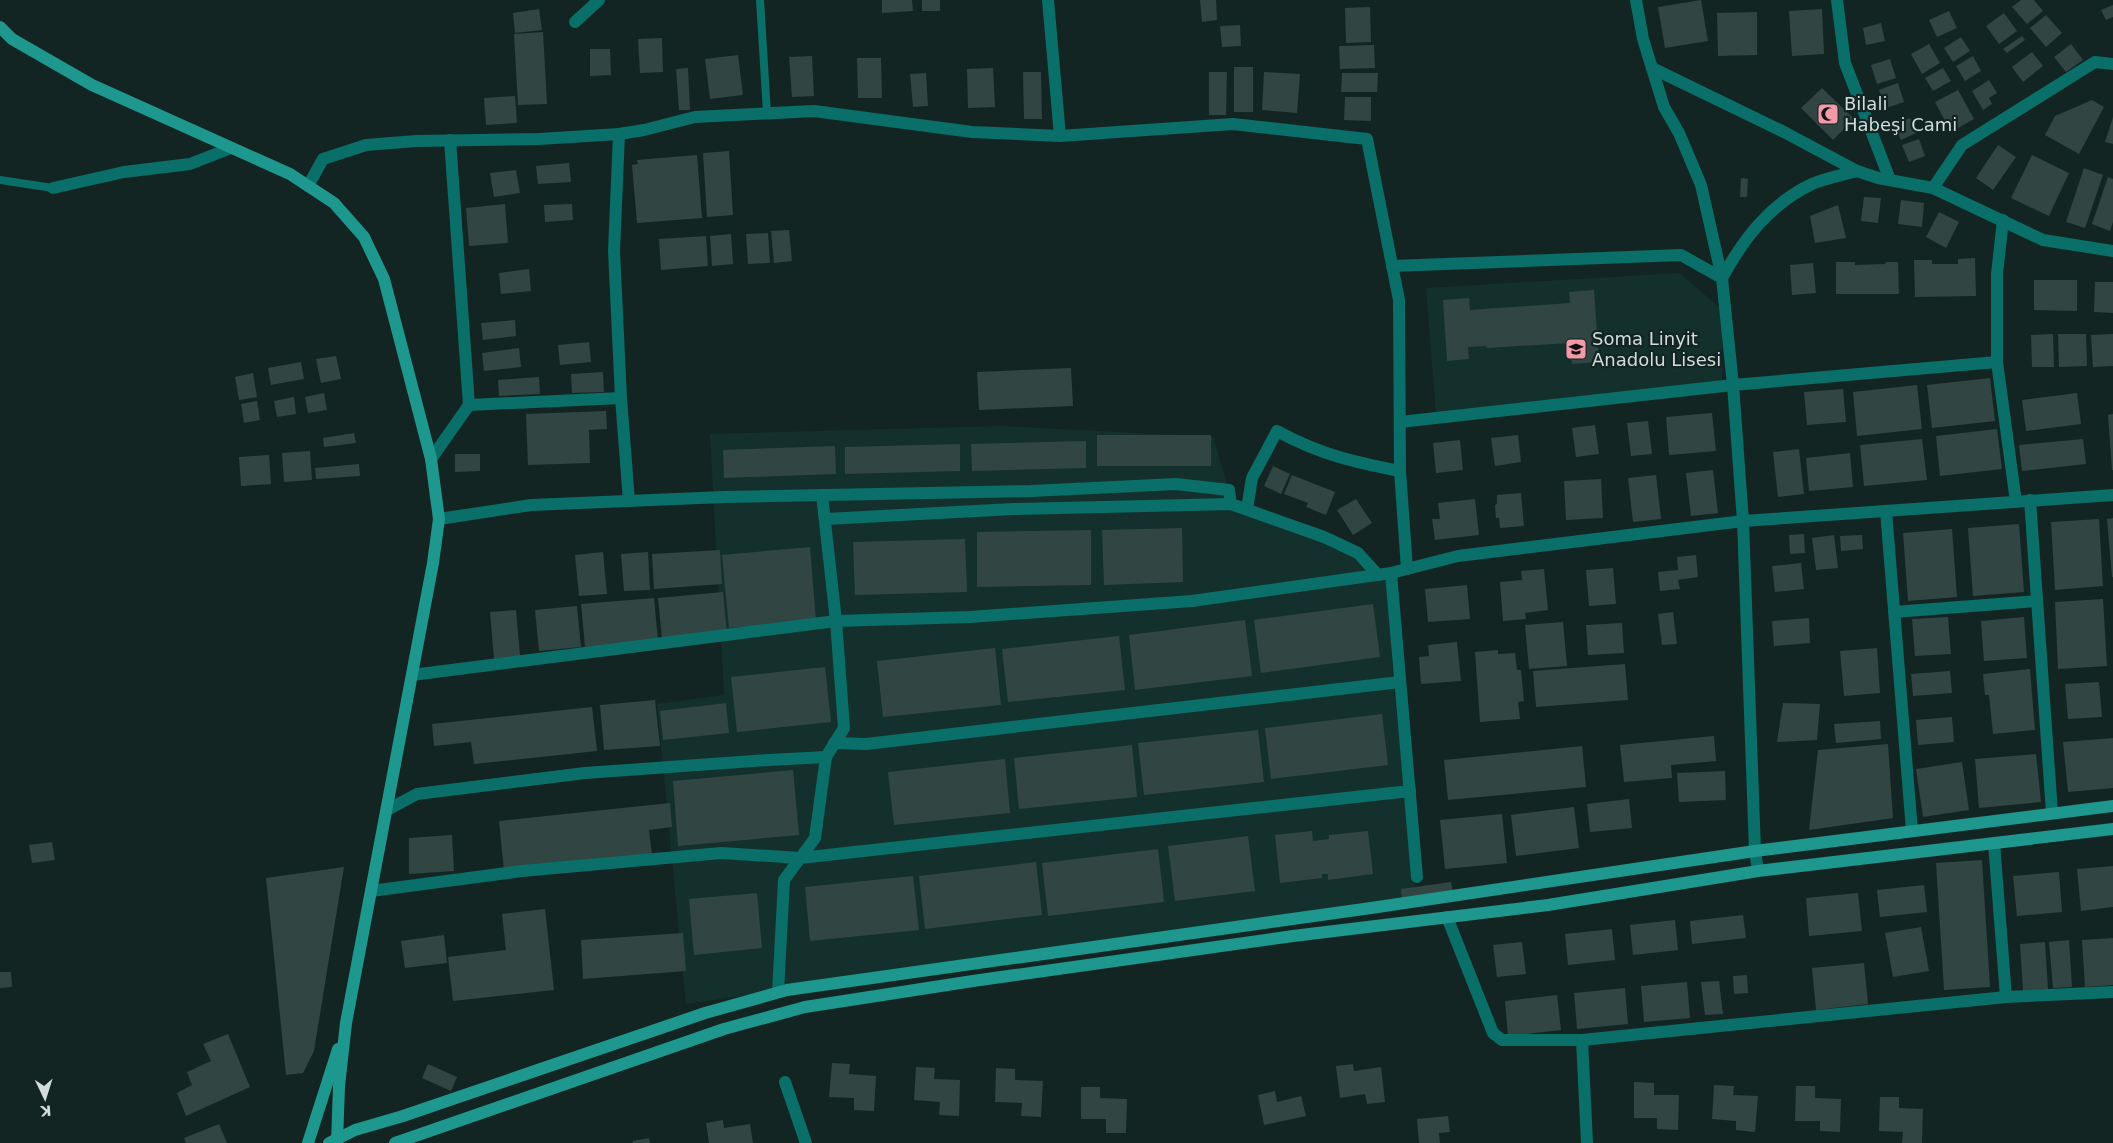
<svg xmlns="http://www.w3.org/2000/svg" width="2113" height="1143" viewBox="0 0 2113 1143" font-family="'DejaVu Sans',sans-serif">
	<rect width="100%" height="100%" fill="#122523"/>
	<g fill="#13302d">
		<path d="M1680,273L1722,310V387L1436,414L1426,288Z"/>
		<path d="M1001,426L1213,437L1226,481L1229,507L1322,539L1388,575L1393,680L1416,898L686,1004L657,704L724,695L710,434Z"/>
	</g>
	<g fill="#314543">
		<path d="M882,0H912L913,11L882,13Z"/>
		<rect x="922" y="0" width="18" height="11"/>
		<path d="M1200,0H1216L1217,20L1202,22Z"/>
		<path d="M1701,0L1708,41L1665,48L1658,7Z"/>
		<path d="M2021,0H2034L2043,11L2027,24L2012,7Z"/>
		<path d="M2113,5V17L2106,20L2101,10Z"/>
		<path d="M1370,7L1371,42L1346,43L1345,8Z"/>
		<path d="M539,9L542,30L515,33L513,13Z"/>
		<path d="M1822,9L1824,54L1792,56L1789,11Z"/>
		<path d="M1949,11L1957,28L1937,37L1929,20Z"/>
		<path d="M1757,12V55L1718,56L1717,13Z"/>
		<path d="M2004,13L2017,31L1999,44L1986,26Z"/>
		<path d="M2046,15L2062,33L2046,47L2030,28Z"/>
		<path d="M1881,23L1885,41L1866,45L1863,28Z"/>
		<path d="M1240,25L1241,46L1222,47L1220,26Z"/>
		<path d="M543,32L547,104L518,105L514,34Z"/>
		<path d="M2022,36L2025,40L2007,53L2003,49Z"/>
		<path d="M1961,37L1970,51L1953,62L1944,48Z"/>
		<path d="M662,38L663,72L640,73L638,39Z"/>
		<path d="M1929,44L1940,63L1922,74L1911,54Z"/>
		<path d="M2071,44L2083,60L2066,72L2054,57Z"/>
		<path d="M1374,45L1375,68L1340,69L1339,46Z"/>
		<path d="M590,49H610L611,75L590,76Z"/>
		<path d="M2032,52L2043,66L2023,82L2012,67Z"/>
		<path d="M738,55L743,95L710,99L705,59Z"/>
		<path d="M812,56L814,96L792,97L789,57Z"/>
		<path d="M1973,56L1981,71L1965,81L1956,66Z"/>
		<path d="M857,58H881L882,98H858Z"/>
		<path d="M1890,59L1896,78L1877,84L1871,65Z"/>
		<rect x="1234" y="67" width="19" height="45"/>
		<path d="M688,68L690,110H679L676,69Z"/>
		<path d="M993,68L995,107L968,108L967,69Z"/>
		<path d="M1943,68L1951,81L1933,91L1925,78Z"/>
		<path d="M1023,72H1041L1042,119H1024Z"/>
		<path d="M1209,72H1227L1226,115H1209Z"/>
		<path d="M1264,72L1300,74L1297,113L1262,110Z"/>
		<path d="M926,73L928,106L913,107L910,74Z"/>
		<path d="M1342,73H1378L1377,92H1341Z"/>
		<path d="M1989,80L1997,93L1989,98L1992,104L1983,110L1972,91Z"/>
		<path d="M1898,83L1904,102L1886,108L1879,90Z"/>
		<path d="M1822,88L1854,119L1833,140L1801,108Z"/>
		<path d="M1958,90L1974,119L1951,132L1935,102Z"/>
		<path d="M515,96L517,123L486,125L484,98Z"/>
		<path d="M1345,97H1371V121L1344,120Z"/>
		<path d="M2092,100L2104,107L2079,154L2045,135L2055,116Z"/>
		<path d="M2113,117V144L2105,142Z"/>
		<path d="M1910,118L1916,133L1901,140L1894,125Z"/>
		<path d="M1919,139L1925,156L1909,162L1902,145Z"/>
		<path d="M1998,145L2016,157L1993,190L1976,178Z"/>
		<path d="M729,151L733,215L707,217L703,153Z"/>
		<path d="M697,155L702,218L637,223L632,165L638,164L637,160Z"/>
		<path d="M2032,155L2069,173L2049,216L2011,198Z"/>
		<path d="M569,163L571,182L538,184L536,166Z"/>
		<path d="M2084,168L2103,175L2085,228L2066,222Z"/>
		<path d="M516,170L520,193L494,197L490,173Z"/>
		<path d="M2108,177L2113,179V222L2110,231L2092,224Z"/>
		<path d="M1741,178L1748,179L1747,197H1740Z"/>
		<path d="M1864,197L1881,198L1878,223L1861,221Z"/>
		<path d="M1901,200L1924,203L1922,227L1898,224Z"/>
		<path d="M505,204L508,243L469,246L466,208Z"/>
		<path d="M572,204L573,220L545,222L544,205Z"/>
		<path d="M1838,205L1846,238L1815,243L1810,216Z"/>
		<path d="M1939,212L1959,222L1946,248L1926,237Z"/>
		<path d="M789,230L792,261L774,263L771,231Z"/>
		<path d="M768,233L770,263L748,264L746,234Z"/>
		<path d="M731,234L733,264L712,266L710,236Z"/>
		<path d="M706,236L708,266L661,270L659,239Z"/>
		<path d="M1975,258L1976,296L1915,297L1914,260H1932V264H1958V259Z"/>
		<path d="M1836,262H1855V265L1885,264L1886,262H1898L1899,294H1836Z"/>
		<path d="M1813,263L1816,293L1792,295L1790,265Z"/>
		<path d="M529,269L531,291L501,294L499,273Z"/>
		<path d="M2034,280H2077V311L2034,310Z"/>
		<path d="M2095,282H2113V313L2094,312Z"/>
		<path d="M1594,290L1599,362L1572,364L1570,343L1486,348V346L1468,347L1469,359L1447,361L1443,300L1469,298L1470,310L1570,303L1569,292Z"/>
		<path d="M515,320L516,336L483,340L481,323Z"/>
		<path d="M2053,334L2054,367H2032L2031,335Z"/>
		<path d="M2058,334H2086L2087,366L2059,367Z"/>
		<path d="M2113,334V366L2093,367L2091,335Z"/>
		<path d="M589,342L591,362L560,365L558,345Z"/>
		<path d="M519,348L521,367L484,371L482,353Z"/>
		<path d="M336,356L341,379L321,383L316,359Z"/>
		<path d="M301,362L304,379L271,385L268,368Z"/>
		<path d="M1071,368L1073,406L979,410L977,372Z"/>
		<path d="M603,372L604,392L572,393L571,374Z"/>
		<path d="M253,373L257,397L239,400L235,377Z"/>
		<path d="M539,377L540,394L499,396L498,380Z"/>
		<path d="M1990,378L1995,421L1932,428L1927,385Z"/>
		<path d="M1917,385L1922,429L1857,436L1853,392Z"/>
		<path d="M1843,389L1846,422L1807,425L1804,392Z"/>
		<path d="M324,393L327,410L308,413L305,397Z"/>
		<path d="M2077,393L2081,424L2026,431L2022,400Z"/>
		<path d="M294,397L296,414L277,417L274,401Z"/>
		<path d="M257,401L260,420L244,423L241,404Z"/>
		<path d="M606,411L607,429L589,430L590,463L528,465L526,414Z"/>
		<path d="M1712,413L1716,451L1669,455L1666,417Z"/>
		<path d="M2113,414V470H2112L2108,415Z"/>
		<path d="M1648,421L1652,454L1631,456L1627,423Z"/>
		<path d="M1595,425L1599,454L1576,457L1572,428Z"/>
		<path d="M1997,429L2002,469L1940,476L1936,436Z"/>
		<path d="M354,433L356,443L324,447L323,438Z"/>
		<rect x="1097" y="435" width="114" height="31"/>
		<path d="M1518,435L1521,462L1495,466L1491,438Z"/>
		<path d="M1922,439L1927,480L1864,486L1860,445Z"/>
		<path d="M2083,439L2086,464L2022,471L2019,445Z"/>
		<path d="M1460,440L1463,470L1436,473L1433,443Z"/>
		<path d="M1086,441V468L972,471L971,444Z"/>
		<path d="M960,444V471L845,474V447Z"/>
		<path d="M835,446L836,474L724,478L723,450Z"/>
		<path d="M1799,449L1804,494L1778,497L1773,452Z"/>
		<path d="M310,451L312,480L284,482L282,453Z"/>
		<path d="M1850,453L1853,487L1809,491L1806,458Z"/>
		<path d="M455,454H480V471L455,472Z"/>
		<path d="M269,455L271,484L241,486L239,457Z"/>
		<path d="M359,464L360,476L316,479L315,468Z"/>
		<path d="M1273,466L1290,474L1281,494L1264,486Z"/>
		<path d="M1713,470L1718,513L1691,516L1686,473Z"/>
		<path d="M1292,475L1335,492L1326,515L1306,507L1308,503L1284,494Z"/>
		<path d="M1656,475L1661,519L1633,522L1628,478Z"/>
		<path d="M1601,479L1603,518L1566,520L1564,481Z"/>
		<path d="M1521,493L1524,526L1500,528L1499,518H1496L1495,505L1497,504V495Z"/>
		<path d="M1356,499L1372,523L1353,535L1337,510Z"/>
		<path d="M1475,499L1479,535L1435,540L1432,519H1440L1438,503Z"/>
		<path d="M2113,518V577H2112L2107,519Z"/>
		<path d="M2099,519L2103,586L2055,590L2051,522Z"/>
		<path d="M2019,524L2024,592L1973,596L1968,528Z"/>
		<path d="M1182,528L1183,582L1104,585L1102,530Z"/>
		<path d="M1952,529L1957,597L1908,601L1903,533Z"/>
		<path d="M1091,530V585L977,587V532Z"/>
		<path d="M1804,534L1805,553L1790,554L1789,535Z"/>
		<path d="M1834,535L1838,568L1816,570L1812,538Z"/>
		<path d="M1862,535L1863,549L1841,551L1840,536Z"/>
		<path d="M965,539L967,592L855,595L853,542Z"/>
		<path d="M810,547L816,621L729,628L722,555Z"/>
		<path d="M720,550L722,584L654,589L652,554Z"/>
		<path d="M603,552L607,594L579,596L575,555Z"/>
		<path d="M648,552L650,590L624,591L621,554Z"/>
		<path d="M1696,555L1698,577L1678,580L1680,589L1660,591L1658,572L1678,570L1677,557Z"/>
		<path d="M1801,563L1804,589L1775,592L1772,566Z"/>
		<path d="M1613,568L1616,604L1589,606L1586,570Z"/>
		<path d="M1544,569L1548,610L1525,613L1526,619L1503,621L1500,582L1522,580L1521,571Z"/>
		<path d="M1467,585L1470,619L1428,622L1425,589Z"/>
		<path d="M723,592L727,634L662,639L658,598Z"/>
		<path d="M654,598L658,640L585,647L581,604Z"/>
		<path d="M2103,599L2107,666L2058,669L2055,602Z"/>
		<path d="M1373,604L1380,657L1261,673L1254,620Z"/>
		<path d="M577,606L581,647L539,651L535,610Z"/>
		<path d="M516,610L520,656L494,659L490,612Z"/>
		<path d="M1673,612L1677,644L1662,645L1658,614Z"/>
		<path d="M1948,617L1951,654L1915,656L1912,619Z"/>
		<path d="M2024,617L2027,658L1984,661L1981,621Z"/>
		<path d="M1809,618L1810,643L1774,646L1772,621Z"/>
		<path d="M1245,620L1252,676L1135,690L1129,635Z"/>
		<path d="M1563,622L1567,666L1529,669L1525,625Z"/>
		<path d="M1622,623L1624,653L1588,655L1586,625Z"/>
		<path d="M1119,636L1125,690L1008,702L1002,649Z"/>
		<path d="M1457,642L1461,681L1421,684L1419,657L1429,656L1428,645Z"/>
		<path d="M995,648L1001,705L883,717L877,661Z"/>
		<path d="M1877,648L1880,693L1844,696L1840,651Z"/>
		<path d="M1498,650V654L1515,653L1517,670H1521L1524,701L1518,702L1520,719L1480,722L1475,652Z"/>
		<path d="M1625,664L1628,700L1536,707L1533,671Z"/>
		<path d="M825,667L831,722L737,732L731,677Z"/>
		<path d="M2030,669L2035,730L1993,734L1989,695H1985L1983,674Z"/>
		<path d="M1950,671L1952,693L1913,696L1911,674Z"/>
		<path d="M2099,682L2102,717L2068,719L2065,684Z"/>
		<path d="M655,700L660,746L604,750L600,705Z"/>
		<path d="M726,703L729,733L663,740L660,711Z"/>
		<path d="M1783,703L1820,704L1817,740L1777,742Z"/>
		<path d="M592,707L597,751L474,764L471,742L434,746L432,724Z"/>
		<path d="M1382,714L1388,765L1271,779L1265,728Z"/>
		<path d="M1952,717L1954,742L1918,745L1916,720Z"/>
		<path d="M1880,721L1881,739L1836,743L1834,724Z"/>
		<path d="M1258,730L1264,782L1144,795L1138,743Z"/>
		<path d="M1714,736L1716,761L1671,765L1672,778L1624,782L1620,745Z"/>
		<path d="M2113,738V788L2068,792L2063,742Z"/>
		<path d="M1888,744L1893,818L1809,830L1818,750Z"/>
		<path d="M1132,745L1137,797L1019,809L1014,758Z"/>
		<path d="M1582,746L1586,787L1448,800L1444,760Z"/>
		<path d="M2036,754L2041,802L1979,808L1975,759Z"/>
		<path d="M1005,759L1010,813L894,825L888,772Z"/>
		<path d="M1962,762L1969,810L1923,817L1916,769Z"/>
		<path d="M793,770L799,835L678,846L673,781Z"/>
		<path d="M1725,771L1726,800L1679,802L1677,773Z"/>
		<path d="M1629,799L1632,828L1590,832L1587,804Z"/>
		<path d="M670,803L672,827L649,830L652,855L504,871L499,821Z"/>
		<path d="M1574,807L1579,848L1516,856L1511,815Z"/>
		<path d="M1502,814L1507,863L1445,869L1440,820Z"/>
		<path d="M1312,831L1313,841L1329,839V835L1368,831L1373,874L1328,880V874H1322V878L1280,883L1275,835Z"/>
		<path d="M452,835L454,871L409,874V838Z"/>
		<path d="M1248,836L1255,891L1175,901L1168,846Z"/>
		<path d="M52,842L55,860L32,863L29,845Z"/>
		<path d="M1158,849L1164,902L1048,916L1042,863Z"/>
		<path d="M1982,860L1990,987L1944,990L1936,863Z"/>
		<path d="M1036,862L1042,915L925,929L919,876Z"/>
		<path d="M2113,866V907L2081,911L2077,869Z"/>
		<path d="M344,867L314,1051L303,1073L286,1075L266,878Z"/>
		<path d="M2059,872L2062,912L2017,916L2013,876Z"/>
		<path d="M913,876L919,930L810,941L805,887Z"/>
		<path d="M1451,882L1453,893L1402,899L1401,889Z"/>
		<path d="M1924,885L1927,912L1880,917L1877,890Z"/>
		<path d="M757,893L762,948L694,955L689,899Z"/>
		<path d="M1858,893L1862,931L1809,936L1806,898Z"/>
		<path d="M545,909L554,990L453,1001L448,957L506,950L502,914Z"/>
		<path d="M1743,915L1746,938L1692,944L1690,921Z"/>
		<path d="M1675,920L1678,950L1633,955L1630,925Z"/>
		<path d="M1921,927L1929,971L1893,977L1885,933Z"/>
		<path d="M1612,929L1615,960L1568,965L1565,934Z"/>
		<path d="M683,933L686,971L583,979L581,940Z"/>
		<path d="M444,935L447,963L405,968L401,941Z"/>
		<path d="M2113,938V985L2085,987L2082,940Z"/>
		<path d="M2069,940L2072,987L2053,988L2049,942Z"/>
		<path d="M1522,942L1526,974L1497,977L1493,945Z"/>
		<path d="M2045,942L2048,989L2023,991L2020,944Z"/>
		<path d="M1864,963L1868,1004L1816,1010L1812,968Z"/>
		<path d="M0,972H11L12,987L0,988Z"/>
		<path d="M1747,975L1748,993L1734,994L1733,976Z"/>
		<path d="M1719,981L1723,1014L1705,1015L1701,982Z"/>
		<path d="M1687,982L1690,1018L1644,1022L1641,986Z"/>
		<path d="M1625,988L1628,1024L1577,1029L1574,993Z"/>
		<path d="M1557,995L1561,1030L1508,1036L1505,1001Z"/>
		<path d="M228,1034L250,1087L186,1116L177,1093L192,1085L187,1072L211,1061L203,1044Z"/>
		<path d="M832,1063L850,1064L849,1074L876,1076L874,1111L854,1110V1098L829,1097Z"/>
		<path d="M428,1064L457,1077L451,1091L422,1078Z"/>
		<path d="M1353,1064L1354,1071L1381,1067L1385,1102L1367,1104L1365,1094L1340,1098L1336,1066Z"/>
		<path d="M916,1067L935,1068L934,1079L960,1080L959,1116L939,1115L940,1102L914,1100Z"/>
		<path d="M996,1068L1015,1069V1080L1043,1081L1041,1117L1021,1116L1022,1103L995,1102Z"/>
		<path d="M1634,1082L1654,1083V1095H1679L1678,1130L1657,1129V1118H1634Z"/>
		<path d="M1714,1085L1734,1086L1733,1095L1758,1096L1755,1132L1736,1130V1121L1712,1119Z"/>
		<path d="M1796,1086H1815V1098L1841,1099L1840,1132L1820,1131V1121H1795Z"/>
		<path d="M1081,1087H1100V1098L1127,1099L1126,1133H1106V1119H1081Z"/>
		<path d="M1275,1091L1277,1102L1301,1096L1306,1116L1264,1125L1258,1095Z"/>
		<path d="M1880,1097H1899V1108L1923,1109L1922,1143H1902L1903,1132L1879,1131Z"/>
		<path d="M1448,1116L1450,1132L1439,1133L1440,1143H1419L1417,1119Z"/>
		<path d="M723,1120L724,1128L750,1124L753,1143H709L706,1123Z"/>
		<path d="M219,1124L227,1143H186L184,1138Z"/>
		<path d="M649,1138L650,1143H633V1141Z"/>
	</g>
	<g fill="none" stroke-linecap="round" stroke-linejoin="round">
		<g stroke="#096f68" stroke-width="8">
			<path d="M760,0L767,113"/>
			<path d="M0,180L53,188"/>
		</g>
		<g stroke="#096f68" stroke-width="12">
			<path d="M1048,0L1060,136"/>
			<path d="M1636,0L1643,39L1664,107L1679,133L1701,185L1722,278L1733,385L1743,521L1755,851L1758,871"/>
			<path d="M1837,0L1845,63L1890,180"/>
			<path d="M575,22L599,0"/>
			<path d="M1652,68L1784,132L1857,171L1878,178L1933,188L2043,240L2113,251"/>
			<path d="M619,134L614,251L621,398L629,501"/>
			<path d="M450,140L469,405"/>
			<path d="M308,186L323,159L366,145L416,141L539,139L619,134L644,130L695,117L814,111L972,132L1060,136L1233,124L1367,139L1399,300L1400,471L1407,569"/>
			<path d="M53,188L124,172L190,164L231,148"/>
			<path d="M1933,188L1962,145L2095,62L2113,64"/>
			<path d="M2003,220L1997,274V362L2016,502"/>
			<path d="M1392,266L1681,255L1722,278C1744,238 1770,204 1812,184C1826,178 1843,175 1857,171"/>
			<path d="M1400,422L1733,385L1997,362"/>
			<path d="M431,459L469,405L621,398"/>
			<path d="M2030,500L2052,813"/>
			<path d="M1247,509L1252,478L1277,431C1319,454 1353,462 1400,471"/>
			<path d="M1886,511L1912,831"/>
			<path d="M439,519L531,505L724,497L1031,491L1176,484L1229,490L1231,504"/>
			<path d="M826,519L1013,509L1231,504L1324,537L1358,553L1378,575"/>
			<path d="M1391,573L1417,877"/>
			<path d="M1894,612L2037,601"/>
			<path d="M412,675L836,621L970,617L1192,601L1391,573L1458,556L1743,521L2113,495"/>
			<path d="M834,743L866,744L1400,682"/>
			<path d="M387,810L417,794L585,773L769,760L826,757"/>
			<path d="M1994,843L2006,997"/>
			<path d="M371,891L522,871L721,853L800,858L1410,791"/>
			<path d="M1447,917L1493,1033L1502,1040H1582L2006,997L2113,992"/>
			<path d="M778,992L784,880L815,838L826,757L844,728L836,621L822,495"/>
			<path d="M1582,1040L1587,1143"/>
			<path d="M785,1082L806,1143"/>
		</g>
		<g stroke="#1e978e" stroke-width="12">
			<path d="M0,27L12,39L92,85L290,174L334,203L364,237L384,279L431,459L439,519L433,563L346,1023L339,1086L337,1143"/>
			<path d="M308,1143L338,1049"/>
			<path d="M329,1143L355,1130L403,1116L705,1013L787,990L1371,908L1755,851L2113,806"/>
			<path d="M395,1143L724,1029L805,1007L973,981L1293,936L1548,905L1758,871L2113,829"/>
		</g>
	</g>
	<defs>
		<g id="mosque-square" transform="scale(1.125)"><rect x="-9" y="-9" width="18" height="18" rx="4" fill="#f39aa8" stroke="#122523"/><path d="M3.5-4.9A6 6 0 1 0 3.5 4.9A5 5 0 1 1 3.5-4.9Z" fill="#111"/></g>
		<g id="school-square" transform="scale(1.125)"><rect x="-9" y="-9" width="18" height="18" rx="4" fill="#f39aa8" stroke="#122523"/><path d="M0-5L7-2L0 1L-7-2ZM-4 1L0 2.5L4 1V4Q0 6-4 4Z" fill="#111"/></g>
	</defs>
	<g fill-rule="evenodd">
		<use href="#mosque-square" x="1828" y="114"/>
		<use href="#school-square" x="1576" y="349"/>
	</g>
	<g text-anchor="middle" stroke-width="4.5" stroke-linejoin="round" paint-order="stroke">
		<g font-size="18" fill="#d2dddc" stroke="#122523" text-anchor="start">
			<text x="1844" y="110">Bilali<tspan x="1844" dy="21">Habeşi Cami</tspan></text>
			<text x="1592" y="345">Soma Linyit<tspan x="1592" dy="21">Anadolu Lisesi</tspan></text>
		</g>
	</g>
	<g transform="translate(45 1098) rotate(176)" stroke="#122523" stroke-width="4" paint-order="stroke">
	<path d="M0-4L9 19L0 12L-9 19Z" fill="#d2dddc"/>
	<text y="-8" font-size="14" font-weight="bold" text-anchor="middle" fill="#d2dddc">K</text>
	</g>
</svg>
